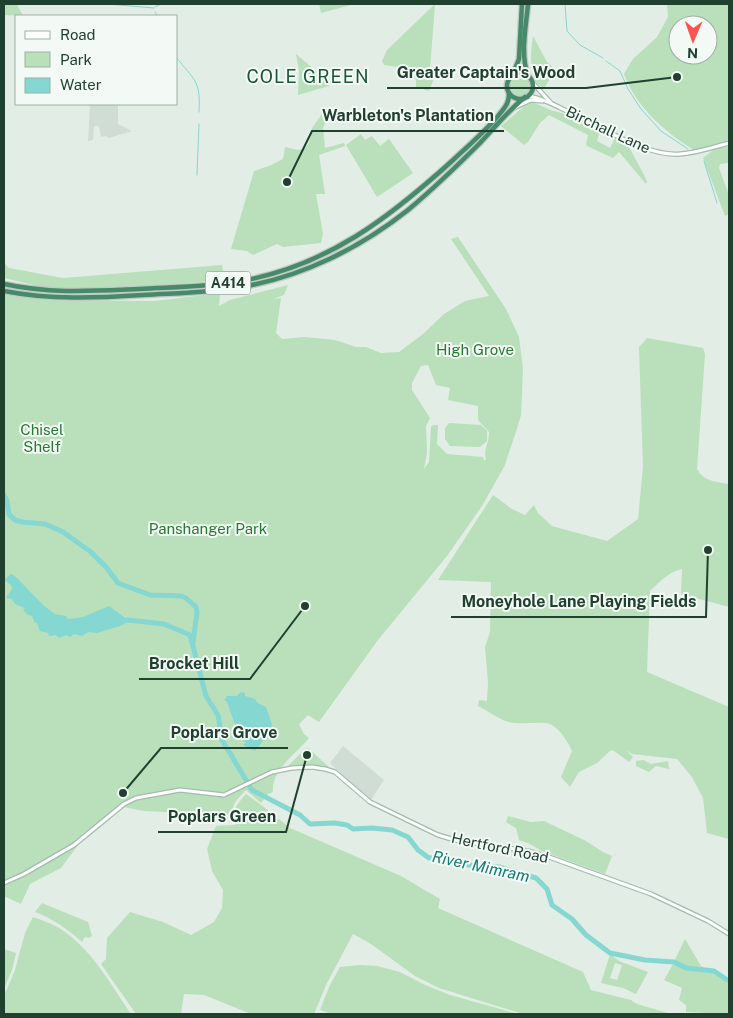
<svg xmlns="http://www.w3.org/2000/svg" width="733" height="1018" viewBox="0 0 733 1018" font-family="'Public Sans',sans-serif">
	<rect width="100%" height="100%" fill="#e2ede5"/>
	<g fill="#d0ddd4">
		<path d="M90,104H118V124L132,131L109,138L106,136L101,137L99,126H94L93,140L88,141Z"/>
		<path d="M343,746L384,780L371,800L362,795L330,763Z"/>
	</g>
	<g fill="#b9e0ba" fill-rule="evenodd">
		<path d="M4,4H17L23,16L4,15Z"/>
		<path d="M319,4H355L321,13Z"/>
		<path d="M435,4L430,69H412L384,65L382,61L387,50Z"/>
		<path d="M667,4H729V139L720,144L694,150C665,132 636,107 624,74L633,59L657,37L668,17ZM678,25H708V55H678Z"/>
		<path d="M533,36L547,62L556,70L544,88C527,82 531,50 533,36Z"/>
		<path d="M296,54L328,81L329,86L298,95L299,70Z"/>
		<path d="M424,74L435,76L429,91L416,87V80L413,74Z"/>
		<circle cx="520" cy="86" r="10"/>
		<path d="M532,102L553,111L562,113L600,131L597,141L610,148L615,138L628,145L644,175L647,182L646,184L619,152L613,158L587,146L586,144L588,135L549,115L540,123L528,142L524,145L501,126L527,104Z"/>
		<path d="M322,114L327,119L323,128L325,148L344,143L345,146L319,155L325,194H316L323,234L321,243L283,247L277,244L253,255L247,251L231,249L254,171L269,166L283,159L285,147L298,150L304,149L309,143L312,128Z"/>
		<path d="M361,134L365,140L372,136L380,146L389,139L413,173L377,197L346,145Z"/>
		<path d="M729,147V163L720,164L719,168L729,195V214L725,216L703,158L716,148Z"/>
		<path d="M458,237L506,309L519,337L523,369L521,415L516,432L504,467L482,506L447,556L378,640L319,722L308,715L299,724L304,734L309,738C296,754 271,770 273,792L268,794L261,803L246,790L235,802L230,815L144,811L123,807L81,841L61,868L30,884L21,904L4,896V293L45,300L155,301L220,293L219,306L230,300L288,285L284,295L273,299L281,298L276,333L282,339L305,337L335,340L356,347H366L381,353L399,352L423,334L444,314L465,301L489,296L451,239ZM428,365L436,385L450,388L448,400L478,406V420L489,432C489,445 483,448 486,460H484L483,457L447,454L437,444L438,425H433L431,427L429,462L424,469L427,453L426,426L430,418L412,390V383L421,366Z"/>
		<path d="M4,263L9,268L63,278L222,265L225,280L136,287L67,289L38,286L4,278Z"/>
		<path d="M647,338L703,348L705,354L697,469C703,481 717,482 729,484V607L681,594L682,569C669,571 659,583 650,591L647,672L729,707V839L707,833L703,798L692,777L677,759L632,754L626,750L633,757L629,762L614,751L611,750L597,763L579,772L570,787L561,777L572,751C567,741 558,724 545,723C533,722 521,725 509,722C502,721 486,710 478,706L479,700L487,701L488,682L485,647L490,632L491,582L438,580L493,495L512,509L525,515L534,505L538,513L552,526L607,541L638,519L643,467L639,347Z"/>
		<path d="M449,423L481,425L487,431V441L480,447L450,446L445,439V428Z"/>
		<path d="M308,748L329,767L288,766L305,749Z"/>
		<path d="M643,760L651,764L668,761L669,769L656,766L649,772L636,766V761Z"/>
		<path d="M246,794L264,807L290,828L401,876L440,899L438,908L583,972L591,990L631,1000L637,1004L671,1014H523L439,988L415,976L371,944L353,934L327,983L314,1014H251L204,995L184,994L181,1014H136L101,964L106,959L107,938L130,912L163,922L191,935L214,922L222,908L223,890L212,871L207,849L216,826L236,825C227,815 239,802 246,794Z"/>
		<path d="M508,816L531,822L544,821L586,841L603,852L612,856L605,874L542,851L528,843L519,840L516,828L506,822Z"/>
		<path d="M42,903L88,922L92,936L89,938L85,937L82,942C67,929 54,919 35,912Z"/>
		<path d="M33,917C44,921 56,925 65,932C94,953 111,985 131,1014H4V996L15,970L25,933Z"/>
		<path d="M685,939L701,966L729,982V1014L686,1012V1005L679,1000L682,988L664,980L673,964Z"/>
		<path d="M4,949L16,953L12,970L4,989Z"/>
		<path d="M610,954L619,961L648,972L636,994L623,988L601,983ZM615,963L622,965L617,980L610,978Z"/>
		<path d="M360,965L377,966L400,972L425,985L450,995L518,1014H331L320,1010L329,987L340,967Z"/>
	</g>
	<g fill="#85d7d1">
		<path d="M11,574L15,576L44,606L55,614L66,616L68,619L83,617L109,606L128,620L123,625L97,633L89,632L82,636L74,634L70,637L66,635L59,638L56,635L49,636L48,633L40,631L37,623H35L32,616L28,615L23,610L25,608L15,604L12,599L6,598L12,589L11,585L4,580Z"/>
		<path d="M241,692L245,693V696L255,699L258,703L266,707L272,724V736L263,741L255,751L243,745L246,743L239,736L227,702L224,699L227,698L226,696H237Z"/>
	</g>
	<g fill="none" stroke-linecap="round" stroke-linejoin="round">
		<g stroke="#85d7d1" stroke-width="1">
			<path d="M107,4L154,8"/>
			<path d="M565,4L567,31L580,45L603,58"/>
			<path d="M155,7L161,4"/>
			<path d="M155,12L157,16"/>
			<path d="M176,57C194,80 201,80 199,112"/>
			<path d="M606,61L620,71L628,89L641,109L661,131L688,149"/>
			<path d="M704,161L717,203"/>
			<path d="M197,175L199,124"/>
		</g>
		<g stroke="#85d7d1" stroke-width="5">
			<path d="M4,495L7,501L9,514L15,520L22,522L45,524L63,532L91,552L106,567L118,583L150,595L181,596L186,598L196,607L197,613L193,642"/>
			<path d="M122,621L128,620L164,624L190,635L206,696L218,715L222,740L252,790L300,815L310,824L335,823L347,825L353,829L372,828L392,830L408,837L418,850L429,858H445L469,865L499,867L536,878L547,889L552,905L572,919L586,935L610,953L645,960L674,962L686,968L714,971L729,981"/>
		</g>
		<g stroke="#a2bdad" stroke-width="5.5">
			<g id="secondary">
				<path d="M531,81L551,103"/>
				<path d="M527,96C543,98 558,107 573,114C603,128 648,157 680,154C697,153 713,147 729,143"/>
				<path d="M516,107L531,100L542,101"/>
				<path d="M4,883L24,874L74,845L124,804L136,798L180,790L224,795L272,772L292,768L312,767L325,769L335,772L370,802L438,835L455,840L528,851L549,857L651,894L708,921L729,934"/>
			</g>
		</g>
		<g stroke="#c1cac5" stroke-width="7">
			<g id="trunk">
				<path d="M528,4C526,27 520,54 528,76"/>
				<circle cx="520" cy="86" r="13"/>
				<path d="M513,74L519,59L522,4"/>
				<path d="M4,284C51,294 92,291 139,289C173,287 208,287 241,281C327,266 389,218 452,161C469,145 492,126 505,107C508,103 509,98 509,93"/>
				<path d="M4,291C50,300 97,298 143,295C176,293 209,293 241,287C302,277 360,248 408,210C433,189 457,166 480,143C495,127 508,111 525,97"/>
			</g>
		</g>
		<use href="#secondary" stroke="#fff" stroke-width="3"/>
		<use href="#trunk" stroke="#468a6a" stroke-width="4.5"/>
	</g>
	<g text-anchor="middle" stroke-width="4" stroke-linejoin="round" paint-order="stroke">
		<rect fill="#f3f9f4" stroke="#5f786b" stroke-width="1" x="205.5" y="271.5" width="45" height="23" rx="4"/>
		<g font-size="14" font-weight="bold" fill="#204030">
			<text x="228" y="288">A414</text>
		</g>
		<g font-size="15" fill="#204030" stroke="#f3f9f4">
			<text transform="translate(608 130) rotate(25)" y="5">Birchall Lane</text>
			<text transform="translate(500 848) rotate(12)" y="5">Hertford Road</text>
		</g>
		<g font-size="15" fill="#277a34" stroke="#f3f9f4">
			<text x="475" y="355">High Grove</text>
			<text x="42" y="435">Chisel<tspan x="42" dy="17">Shelf</tspan></text>
			<text x="208" y="534">Panshanger Park</text>
		</g>
		<g font-size="16" font-style="italic" fill="#157b75" stroke="#f3f9f4">
			<text transform="translate(481 866) rotate(12)" y="6">River Mimram</text>
		</g>
		<g font-size="18" letter-spacing="1" fill="#1a5439" stroke="#f3f9f4">
			<text x="308" y="83">COLE GREEN</text>
		</g>
	</g>
	<path fill="none" stroke="#204030" stroke-width="2" d="M677 77L586 88H387M287 182L312 131H504M708 550L706 617H451M305 606L250 679H139M123 793L161 748H288M307 755L286 832H158"/>
	<g fill="#204030" stroke="#f3f9f4" stroke-width="2">
		<circle cx="677" cy="77" r="5"/>
		<circle cx="287" cy="182" r="5"/>
		<circle cx="708" cy="550" r="5"/>
		<circle cx="305" cy="606" r="5"/>
		<circle cx="123" cy="793" r="5"/>
		<circle cx="307" cy="755" r="5"/>
	</g>
	<g font-size="16" text-anchor="middle" font-weight="bold" fill="#204030" stroke="#f3f9f4" stroke-width="4" stroke-linejoin="round" paint-order="stroke">
		<text x="486" y="78">Greater Captain's Wood</text>
		<text x="408" y="121">Warbleton's Plantation</text>
		<text x="579" y="607">Moneyhole Lane Playing Fields</text>
		<text x="194" y="669">Brocket Hill</text>
		<text x="224" y="738">Poplars Grove</text>
		<text x="222" y="822">Poplars Green</text>
	</g>
	<rect width="733" height="1018" fill="none" stroke="#204030" stroke-width="10"/>
	<rect x="15" y="15" width="162" height="90" fill="#f3f9f4" stroke="#9fafa6"/>
	<rect x="25" y="31" width="25" height="8" fill="#ffffff" stroke="#9fafa6"/>
	<text x="60" y="40" font-size="15" fill="#204030">Road</text>
	<rect x="25" y="52" width="25" height="15" fill="#b9e0ba" stroke="#9fafa6"/>
	<text x="60" y="65" font-size="15" fill="#204030">Park</text>
	<rect x="25" y="78" width="25" height="15" fill="#85d7d1" stroke="#9fafa6"/>
	<text x="60" y="90" font-size="15" fill="#204030">Water</text>
	<g transform="translate(693 40) rotate(182)"><circle r="24" fill="#f3f9f4" stroke="#9fafa6"/>
	<path d="M0-4L9 19L0 12L-9 19Z" fill="#fd5350"/>
	<text y="-8" font-size="14" font-weight="bold" text-anchor="middle" fill="#204030">N</text>
	</g>
</svg>
